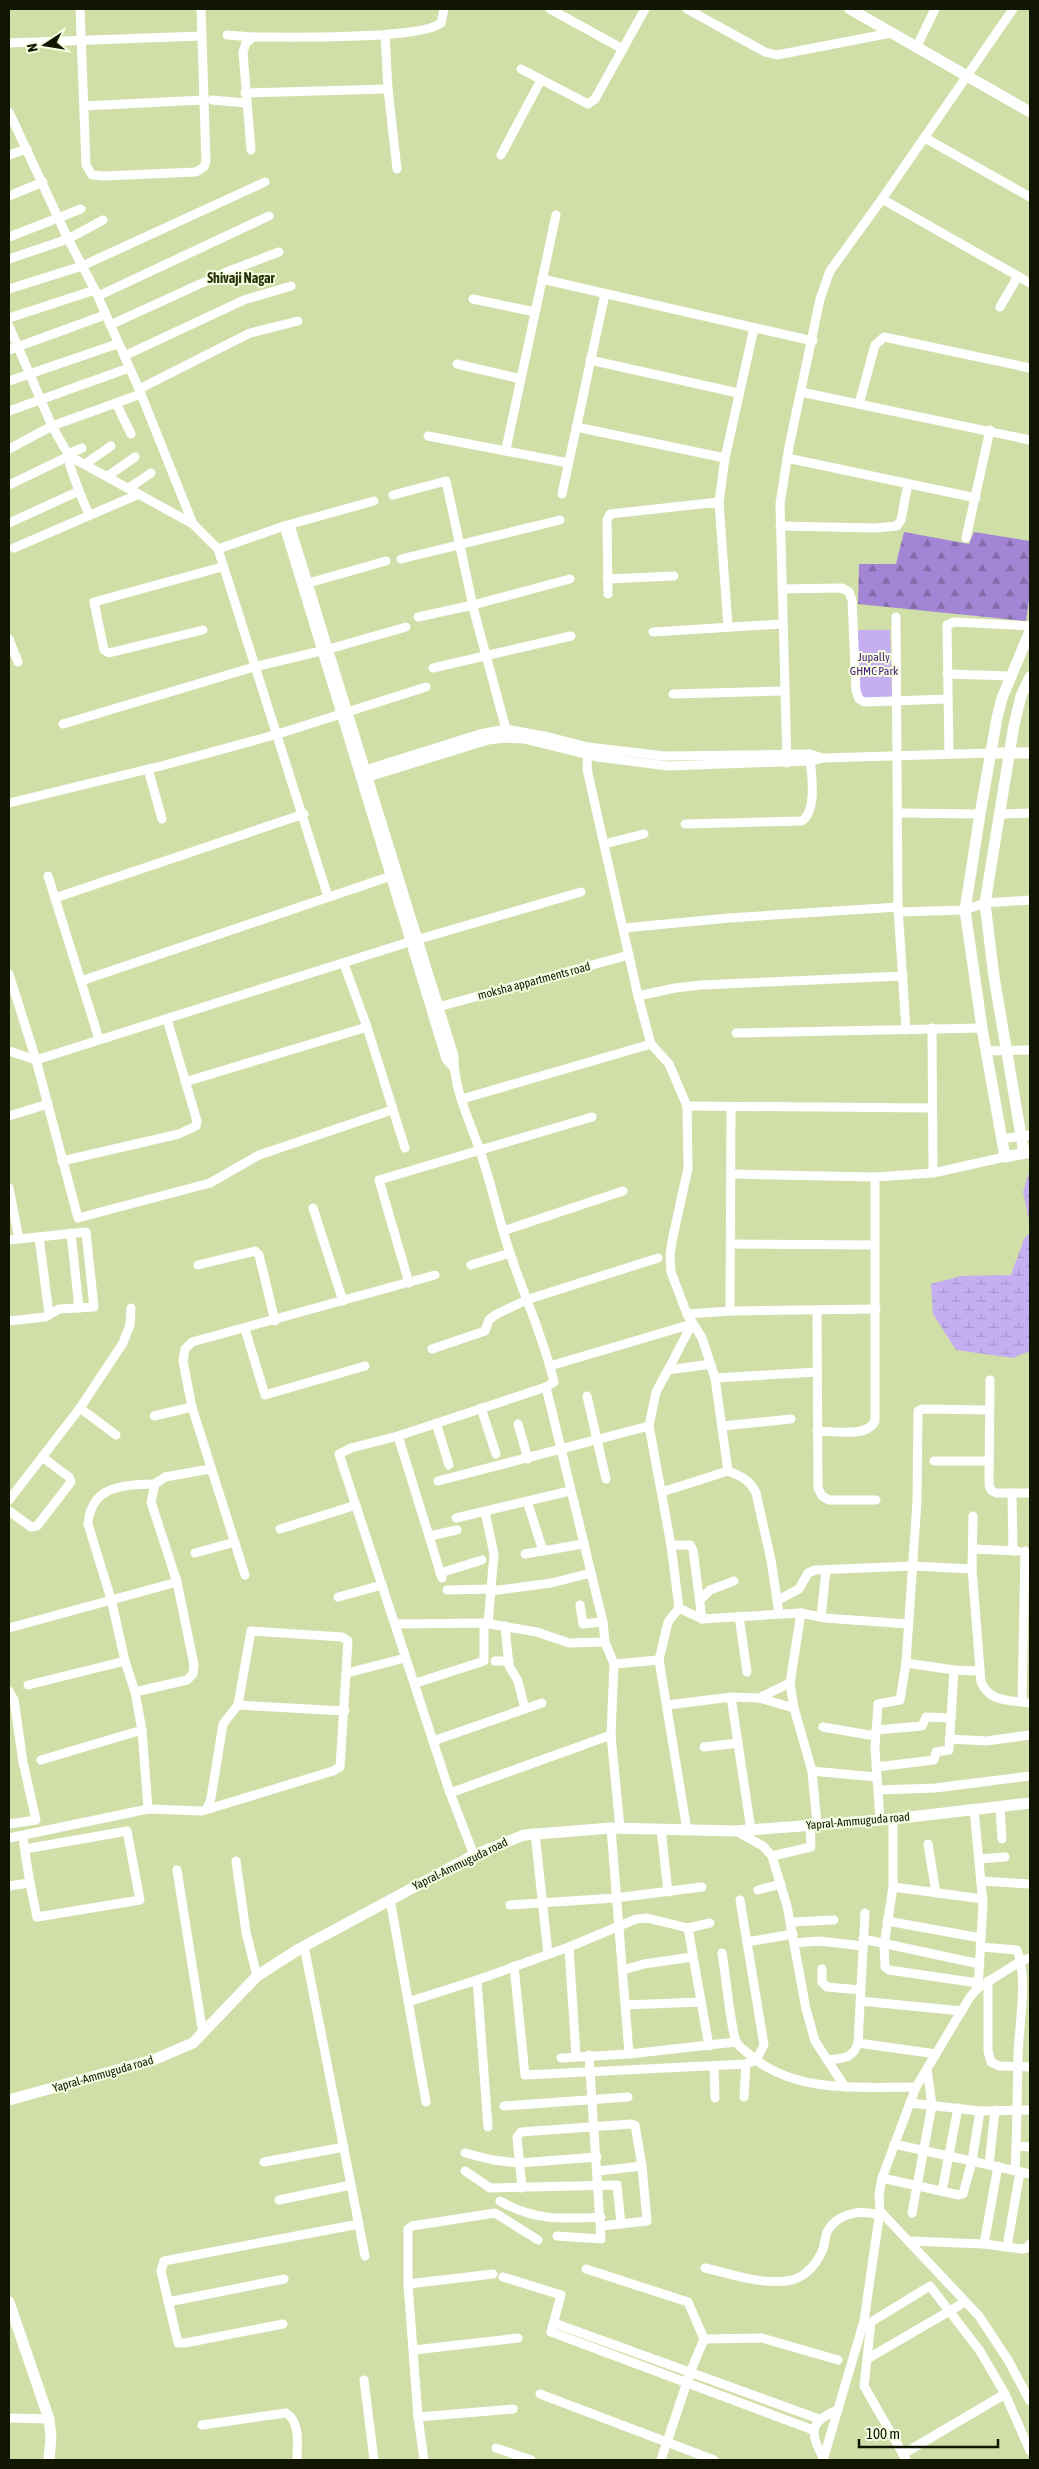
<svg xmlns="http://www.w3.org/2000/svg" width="1039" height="2469" viewBox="0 0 1039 2469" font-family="'Asap Condensed',sans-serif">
	<defs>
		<pattern id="forest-firs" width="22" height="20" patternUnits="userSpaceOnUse" patternTransform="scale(1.25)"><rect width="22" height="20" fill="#a285d4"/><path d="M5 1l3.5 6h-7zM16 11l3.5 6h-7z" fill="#836caa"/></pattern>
		<pattern id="wetland-marsh" width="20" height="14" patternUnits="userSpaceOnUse" patternTransform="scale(1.25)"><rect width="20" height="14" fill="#c6aff1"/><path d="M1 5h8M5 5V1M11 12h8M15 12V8" fill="none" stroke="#a996cd"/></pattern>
	</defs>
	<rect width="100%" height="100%" fill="#d0dfa8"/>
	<path fill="url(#forest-firs)" d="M904,532L969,544L974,532L1030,541V593L1026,621L858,604L859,564H896Z"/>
	<g fill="url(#wetland-marsh)">
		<path d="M1030,1169V1224L1023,1192Z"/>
		<path d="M1030,1232V1351L1013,1358L956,1350L933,1314L931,1284L961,1276L1011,1275L1024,1239Z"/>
	</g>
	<path fill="#c6aff1" d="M857,630H890L892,698L859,699Z"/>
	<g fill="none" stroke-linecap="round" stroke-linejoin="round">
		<g stroke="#fff" stroke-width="9">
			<path d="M80,9L86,165L92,175L103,176L196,172L204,167L206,161L201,9"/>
			<path d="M550,9L621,48"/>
			<path d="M687,9L765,52L777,55L891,33"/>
			<path d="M227,35L253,37"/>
			<path d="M385,35L388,89L397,169"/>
			<path d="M9,43L201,36"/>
			<path d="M916,48L935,9"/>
			<path d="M521,69L588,104L595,99L645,9"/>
			<path d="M245,93L388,89"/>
			<path d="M212,100L246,103"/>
			<path d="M84,106L203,100"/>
			<path d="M9,112L68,239L95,290L139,389L193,524"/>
			<path d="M925,138L1030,197"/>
			<path d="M251,150L243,52L246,43L253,37C288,37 420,40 441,23L444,9"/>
			<path d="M9,155L27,149"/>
			<path d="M501,155L541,80"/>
			<path d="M9,196L43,182"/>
			<path d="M882,199L1030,283"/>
			<path d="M9,237L81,209"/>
			<path d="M9,259L68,239L103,220"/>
			<path d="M542,279L813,341"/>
			<path d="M9,289L82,266L265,182"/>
			<path d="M98,296L269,216"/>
			<path d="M473,299L535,312"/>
			<path d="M1000,307L1018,276"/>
			<path d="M9,318L95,290"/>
			<path d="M110,325L224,273L279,252"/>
			<path d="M9,326L52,426L69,456L193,524L218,549L328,897"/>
			<path d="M9,350L105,315"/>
			<path d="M124,356L244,300L291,286"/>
			<path d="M590,360L738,393"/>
			<path d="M457,364L521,379"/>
			<path d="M9,381L117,344"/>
			<path d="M139,389L250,333L298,321"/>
			<path d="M801,392L1030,440"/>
			<path d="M116,403L131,434"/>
			<path d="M859,404L875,345L884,337L1030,368"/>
			<path d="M9,411L129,368"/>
			<path d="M576,427L725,458"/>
			<path d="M428,436L568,463"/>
			<path d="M9,449L52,426L141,394"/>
			<path d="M506,449L556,215"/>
			<path d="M68,454L82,448"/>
			<path d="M787,458L976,498"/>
			<path d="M85,464L111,446"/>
			<path d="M108,476L135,457"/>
			<path d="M9,485L69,456L70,466L79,491"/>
			<path d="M129,488L151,473"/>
			<path d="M562,494L605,294"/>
			<path d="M393,495L446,481L474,611L506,729L505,735"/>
			<path d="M719,502L725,458L754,328"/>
			<path d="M9,523L79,491L89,515"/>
			<path d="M290,525L454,1056C453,1088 470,1121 480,1151C492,1185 499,1222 511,1256C525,1298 544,1339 554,1382L546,1387L398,1436L351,1448L339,1454L450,1793L474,1855"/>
			<path d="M284,526L446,1059L454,1068"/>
			<path d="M780,526L875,528L897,526L901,520L908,484"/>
			<path d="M966,538L990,430"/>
			<path d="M14,548L139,494"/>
			<path d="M218,549L284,526L374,501"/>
			<path d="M401,559L560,520"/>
			<path d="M607,579L674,576"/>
			<path d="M305,584L386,561"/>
			<path d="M782,589L842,588L849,592L852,600L856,691L859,699L864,702L947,699"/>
			<path d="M608,594L607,520L610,514L719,502L728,627"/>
			<path d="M418,617L473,605L570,579"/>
			<path d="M896,617L898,907L906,1030"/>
			<path d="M203,630L109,653L104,650L94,602L222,567"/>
			<path d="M653,632L782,624"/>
			<path d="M9,639L18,662"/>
			<path d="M433,668L571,636"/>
			<path d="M947,674L1011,676"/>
			<path d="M673,694L785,691"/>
			<path d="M63,724L254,667L329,649L406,627"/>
			<path d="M588,747L587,769L638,996L651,1044L669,1064L687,1106L688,1168L672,1241L670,1256L671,1272L687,1314L702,1338L715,1378L728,1471C741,1476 750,1480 756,1493L771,1560L779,1613"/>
			<path d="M949,754L947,625L954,622L1030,626"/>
			<path d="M787,763L780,504L789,447L820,299L830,271L882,199L1013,9"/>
			<path d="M148,769L162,819"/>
			<path d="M362,771L480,734L506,729L549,737L588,747L664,756L810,754L822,758"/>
			<path d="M362,779L488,740L505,738L524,739L597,757L668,766L810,761L823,758L991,753"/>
			<path d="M9,803L161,766L278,734L426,687"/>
			<path d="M898,813L980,814"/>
			<path d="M1001,814L1030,813"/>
			<path d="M685,824L802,821C818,809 811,774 810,756"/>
			<path d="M604,844L644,834"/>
			<path d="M48,876L99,1039"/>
			<path d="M55,898L304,814"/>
			<path d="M898,912L965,910L985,903L1030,900"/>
			<path d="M624,928L729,918L898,907"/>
			<path d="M344,964L367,1027L405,1148"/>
			<path d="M9,974L36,1060L78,1218L210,1183L259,1155L392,1110"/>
			<path d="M81,981L391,876"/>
			<path d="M638,996L675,988L701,985L903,976"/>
			<path d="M438,1007L629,955"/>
			<path d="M932,1028L933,1173"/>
			<path d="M736,1033L982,1028"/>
			<path d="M9,1051L36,1060L409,942L581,892"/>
			<path d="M986,1051L1030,1050"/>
			<path d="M185,1082L367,1027"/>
			<path d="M462,1099L651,1044"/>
			<path d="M687,1106L932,1108"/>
			<path d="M9,1116L48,1104"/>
			<path d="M1001,1139L1030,1135"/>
			<path d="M62,1161L179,1134L196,1126L197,1121L167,1019"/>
			<path d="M732,1174L875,1177L933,1173L1005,1157"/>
			<path d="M9,1188L19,1239"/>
			<path d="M313,1208L343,1301"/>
			<path d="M503,1231L623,1191"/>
			<path d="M71,1233L79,1308"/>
			<path d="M39,1237L49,1314"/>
			<path d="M9,1240L86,1232L94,1307L59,1309L45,1317L9,1321"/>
			<path d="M731,1244L875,1245"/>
			<path d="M198,1265L255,1251L259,1255L275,1321"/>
			<path d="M471,1265L510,1253"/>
			<path d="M409,1283L379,1180L592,1117"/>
			<path d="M817,1310L818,1488L822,1496L829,1500H876"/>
			<path d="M730,1311L731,1108"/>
			<path d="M687,1314L730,1311L876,1309"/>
			<path d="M692,1324L668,1370L711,1364"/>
			<path d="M245,1329L265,1395L365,1366"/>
			<path d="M432,1349L485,1331L489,1320L495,1315L526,1300L658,1258"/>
			<path d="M550,1366L692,1324"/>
			<path d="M668,1370L656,1392L649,1426L671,1545L679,1608L668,1622L659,1660L687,1830"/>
			<path d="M715,1378L817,1372"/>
			<path d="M990,1380L989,1485L991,1490L996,1493H1030"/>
			<path d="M546,1387L603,1622L605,1642L614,1664L611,1735L620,1828"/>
			<path d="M587,1396L606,1479"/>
			<path d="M80,1408L116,1435"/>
			<path d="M481,1408L496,1454"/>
			<path d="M154,1416L192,1407"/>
			<path d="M436,1423L449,1465"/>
			<path d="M518,1424L528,1459"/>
			<path d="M722,1426L791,1419"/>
			<path d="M817,1431C834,1431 867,1438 875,1421V1177"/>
			<path d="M398,1436L442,1578"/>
			<path d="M934,1461H989"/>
			<path d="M438,1481L649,1426"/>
			<path d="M662,1492L728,1471"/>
			<path d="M1012,1493L1013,1551"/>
			<path d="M9,1500L80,1408L123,1343L130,1325L131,1308"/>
			<path d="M527,1501L543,1551"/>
			<path d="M9,1511L31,1527L37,1526L71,1482L69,1477L42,1457"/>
			<path d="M485,1512L494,1554L488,1624"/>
			<path d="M973,1516L972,1569L981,1682C990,1703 1010,1700 1030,1703"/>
			<path d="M456,1518L570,1491"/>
			<path d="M280,1529L356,1505"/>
			<path d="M429,1536L457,1530"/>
			<path d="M671,1545H690L693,1550L702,1619"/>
			<path d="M973,1549L1018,1551"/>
			<path d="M195,1553L235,1542"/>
			<path d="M525,1554L583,1544"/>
			<path d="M440,1573L482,1560"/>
			<path d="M245,1575L192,1407L183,1361L185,1349L192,1342L435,1275"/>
			<path d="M447,1590L491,1589"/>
			<path d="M491,1591L551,1583L591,1573"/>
			<path d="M338,1597L382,1585"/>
			<path d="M700,1600L710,1590L734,1581"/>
			<path d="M778,1600L799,1589L808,1573L815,1570L912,1566L972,1569"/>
			<path d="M580,1605L583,1624L603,1622"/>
			<path d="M679,1608L702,1619L801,1613L825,1618L908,1624"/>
			<path d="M801,1613L790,1683L794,1708L812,1771L817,1824"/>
			<path d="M739,1616L747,1672"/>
			<path d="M821,1617L826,1570"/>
			<path d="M395,1624L484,1623L537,1632L569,1643L605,1642"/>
			<path d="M505,1626L509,1666L518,1681L525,1709"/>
			<path d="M9,1628L177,1582"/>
			<path d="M125,1661L135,1692"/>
			<path d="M495,1661H509"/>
			<path d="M906,1663L954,1670L979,1671"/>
			<path d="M614,1664L659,1660"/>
			<path d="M347,1673L405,1658"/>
			<path d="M416,1683L484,1661V1623"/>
			<path d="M28,1685L125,1661L111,1599L88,1524C91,1485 124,1485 155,1484"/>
			<path d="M9,1691L14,1700L23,1762L36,1820L9,1824"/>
			<path d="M731,1697L751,1830"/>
			<path d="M759,1698L790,1683"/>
			<path d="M1022,1702L1025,1551"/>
			<path d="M238,1705L345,1711"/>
			<path d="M668,1705L731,1697L759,1698L794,1708"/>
			<path d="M823,1727L875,1736"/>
			<path d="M876,1730L922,1726L926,1717L951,1718"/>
			<path d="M949,1739L986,1741L1030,1735"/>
			<path d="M433,1741L542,1703"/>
			<path d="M704,1747L738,1743"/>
			<path d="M41,1760L142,1730"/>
			<path d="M876,1767L934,1760L936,1752L949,1750L954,1670"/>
			<path d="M812,1771L876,1777"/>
			<path d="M879,1790L935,1788L1030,1776"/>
			<path d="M450,1793L611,1735"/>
			<path d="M1000,1807L1002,1839"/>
			<path d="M148,1809L142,1730L135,1692L187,1680L193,1674L194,1665L177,1582L151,1502L155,1484L165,1477L210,1469"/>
			<path d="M974,1809L983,1904L978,1988"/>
			<path d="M893,1819V1887L884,1945L885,1967L889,1970L978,1983"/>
			<path d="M880,1820L875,1748L878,1704L900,1700L906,1663L917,1501L918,1411L922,1409L989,1410"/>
			<path d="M611,1828L629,2054"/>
			<path d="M661,1829L668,1892"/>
			<path d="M736,1831L763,1846L772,1856L787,1906L806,2009L815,2041L845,2087"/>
			<path d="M535,1833L548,1954"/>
			<path d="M23,1836C26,1863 31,1890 37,1917L140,1900L127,1831L25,1849"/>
			<path d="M9,1838L148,1809L202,1811L333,1771L340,1767L348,1641L342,1637L251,1631L238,1705L223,1724L211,1798L207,1809"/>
			<path d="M928,1844L936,1893"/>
			<path d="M772,1856L811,1847L810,1825"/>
			<path d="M979,1859L1005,1857"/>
			<path d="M236,1861L246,1932L257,1976"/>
			<path d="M177,1870L203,2034"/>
			<path d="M981,1881L1030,1884"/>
			<path d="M9,1886L29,1883"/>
			<path d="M893,1887L983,1899"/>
			<path d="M758,1890L781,1884"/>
			<path d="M390,1899L426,2102"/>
			<path d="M510,1905L615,1898L702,1887"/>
			<path d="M887,1921L981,1938"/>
			<path d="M791,1922L834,1920"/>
			<path d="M688,1928L709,2046"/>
			<path d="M863,1939L980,1964"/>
			<path d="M747,1942L793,1934"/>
			<path d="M795,1943L819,1941L863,1946"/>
			<path d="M304,1946L365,2256"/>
			<path d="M569,1947L576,2056"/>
			<path d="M981,1947L1017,1950C1029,1981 1018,2026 1018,2060C1017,2097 1017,2133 1015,2171"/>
			<path d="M722,1953C725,1968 731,2034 737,2043C740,2048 747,2052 751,2056C796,2094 861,2087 916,2087"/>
			<path d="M1030,1958L1021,1961L978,1988L970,1997L916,2087L882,2178L879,2194L880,2211L979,2316L1008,2360L1030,2401"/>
			<path d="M514,1966L525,2075L746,2064L756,2060L764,2045L740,1900"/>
			<path d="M822,1969V1982L827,1987L861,1990"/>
			<path d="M623,1970L644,1964L692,1957"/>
			<path d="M477,1980L488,2127"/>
			<path d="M988,1981V2051L991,2062L999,2066L1030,2067"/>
			<path d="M860,2001L962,2011"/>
			<path d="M408,2002L477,1980L569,1947L636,1919L647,1918L688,1928L710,1923"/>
			<path d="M626,2005L701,2002"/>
			<path d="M858,2043L936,2054"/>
			<path d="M561,2058L629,2054L736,2042"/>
			<path d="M827,2060C843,2058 853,2059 858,2043L865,1913"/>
			<path d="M714,2067L715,2098"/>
			<path d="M744,2097L746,2064"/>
			<path d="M910,2103L980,2111L1030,2110"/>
			<path d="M504,2106L628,2097"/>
			<path d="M894,2144L1030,2174"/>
			<path d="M1016,2146L1030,2147"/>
			<path d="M465,2153L493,2160L519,2163L597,2157"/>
			<path d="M264,2162L344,2147"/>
			<path d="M989,2165L995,2110"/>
			<path d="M998,2166L984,2244L1022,2249L1027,2248L1030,2244"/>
			<path d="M465,2171L490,2188L617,2185L621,2224"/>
			<path d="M598,2171L642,2166"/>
			<path d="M882,2178L959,2195L963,2194L972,2161L980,2111"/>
			<path d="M522,2188L517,2137L521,2132L631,2124L635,2125L642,2166L647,2221L601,2226"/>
			<path d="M942,2191L958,2108"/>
			<path d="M279,2200L351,2185"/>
			<path d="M500,2201C534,2221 563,2219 601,2217"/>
			<path d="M912,2213L932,2105L927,2069"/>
			<path d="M557,2236L601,2239L589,2055"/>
			<path d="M909,2241L984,2244"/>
			<path d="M1007,2247L1020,2172"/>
			<path d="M705,2268C731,2274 764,2286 792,2280C807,2276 818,2262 823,2249C825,2243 825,2235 828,2230C839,2212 862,2210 879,2215"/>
			<path d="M586,2269L688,2302L704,2339"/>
			<path d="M503,2277L561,2295L551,2332L813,2430"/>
			<path d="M408,2284L493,2274"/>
			<path d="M168,2302L284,2279"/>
			<path d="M554,2323L819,2419"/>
			<path d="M283,2324L185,2343H178L161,2271L164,2261L359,2224"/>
			<path d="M414,2350L518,2338"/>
			<path d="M867,2359L871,2322L930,2286L980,2351L1005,2394"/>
			<path d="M364,2380L374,2460"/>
			<path d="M540,2394L714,2460"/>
			<path d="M418,2417L513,2409"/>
			<path d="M9,2418L49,2419"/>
			<path d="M202,2425L286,2413C301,2422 297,2445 297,2460"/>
			<path d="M496,2448L531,2460"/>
			<path d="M903,2454L864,2386L867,2359L965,2302"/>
			<path d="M824,2459C809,2433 809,2421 838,2410"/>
			<path d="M424,2460L418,2417L408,2284V2229L412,2226L495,2213L538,2240"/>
			<path d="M661,2460L690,2373L704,2339L762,2338L838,2360"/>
			<path d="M823,2460L864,2321L880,2211"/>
			<path d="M906,2460L903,2454L1005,2394L1030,2451"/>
		</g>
		<g stroke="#fff" stroke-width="11">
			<path d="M850,9L1030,112"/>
			<path d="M1030,631L1002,698L997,718L980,814L965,910L982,1028L1005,1157L1030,1152"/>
			<path d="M991,753H1030"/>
			<path d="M1024,1153L994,977L985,903L1014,725L1021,696L1030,677"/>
			<path d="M9,2100L153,2060L193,2043L257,1976L299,1949L474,1855L524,1835L611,1828L736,1831L893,1819L1030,1803"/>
			<path d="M9,2302L49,2419L51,2437L49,2460"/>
		</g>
	</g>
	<g text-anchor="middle" stroke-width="4" stroke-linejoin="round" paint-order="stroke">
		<g font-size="12" fill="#481c79" stroke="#f5fde1">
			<text x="874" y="661">Jupally<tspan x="874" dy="14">GHMC Park</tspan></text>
		</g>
		<g font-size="12" fill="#111603" stroke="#f5fde1">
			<text transform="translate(534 981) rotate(-15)" y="4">moksha appartments road</text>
			<text transform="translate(858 1821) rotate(-5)" y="4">Yapral-Ammuguda road</text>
			<text transform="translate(460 1864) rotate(-26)" y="4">Yapral-Ammuguda road</text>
			<text transform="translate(103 2074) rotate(-16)" y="4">Yapral-Ammuguda road</text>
		</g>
		<g font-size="14" font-weight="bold" fill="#2a320a" stroke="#f5fde1">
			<text x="241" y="283">Shivaji Nagar</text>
		</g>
	</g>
	<rect width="1039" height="2469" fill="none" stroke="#111603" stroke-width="20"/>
	<g transform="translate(45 45) rotate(258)" stroke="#f5fde1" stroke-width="4" paint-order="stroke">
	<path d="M0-4L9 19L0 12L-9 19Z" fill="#111603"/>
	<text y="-8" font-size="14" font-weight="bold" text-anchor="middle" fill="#111603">N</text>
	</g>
	<path d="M859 2439v8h139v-8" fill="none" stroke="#111603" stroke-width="2.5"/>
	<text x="866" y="2439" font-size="15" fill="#111603" stroke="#f5fde1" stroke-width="4" paint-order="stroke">100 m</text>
</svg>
